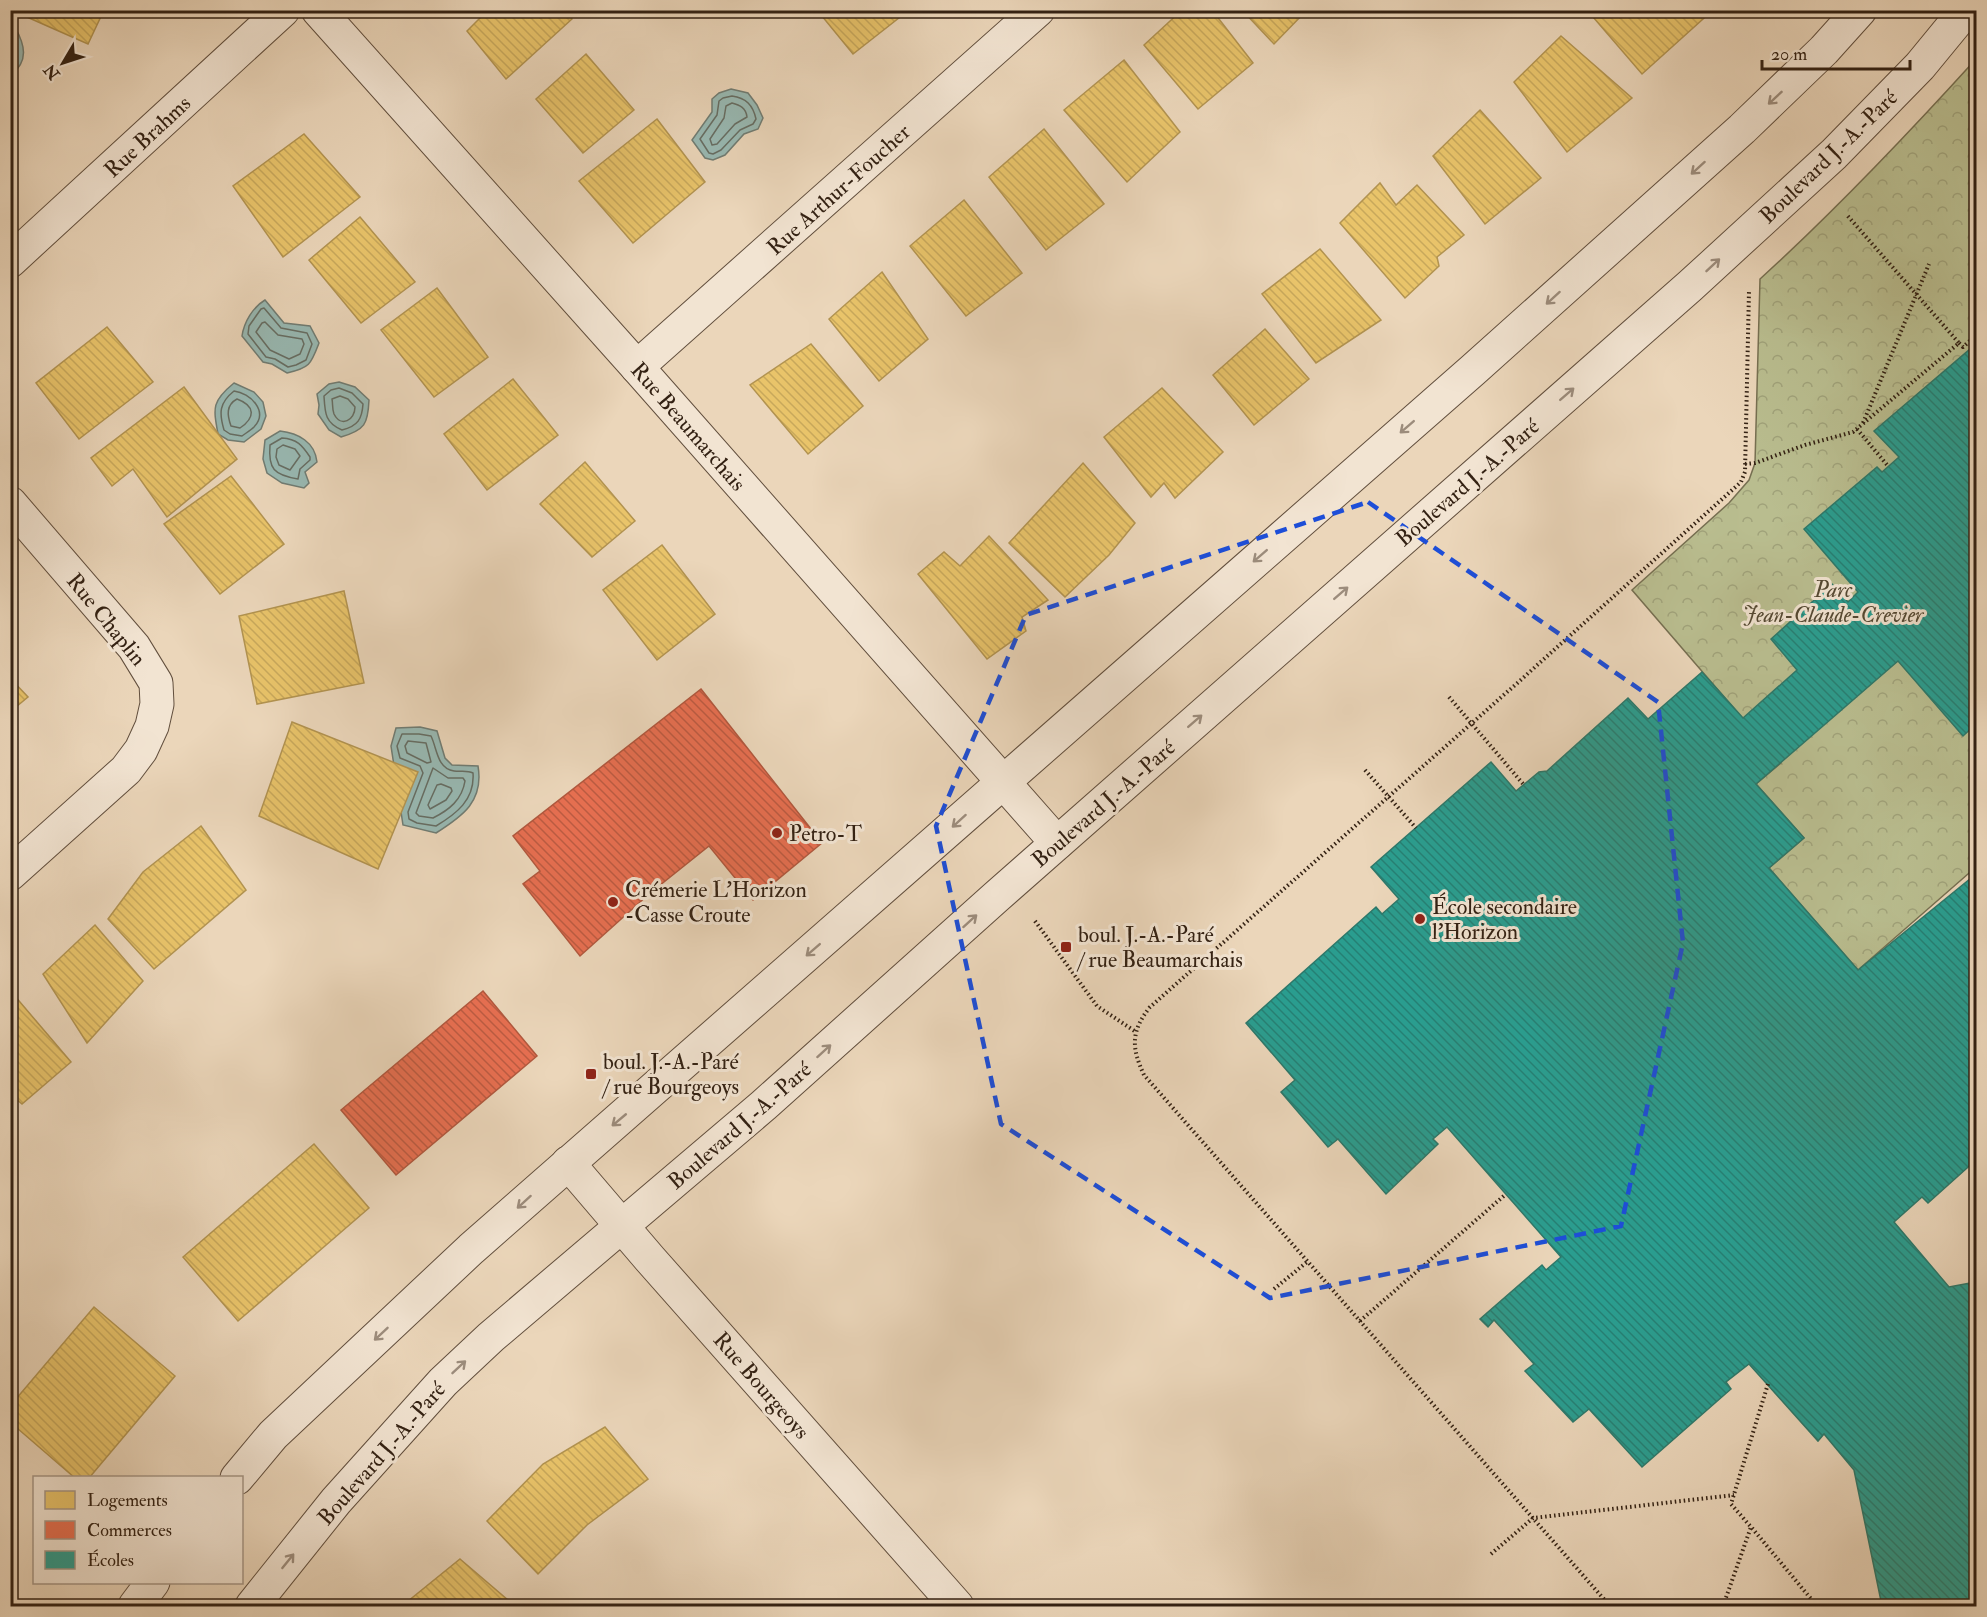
<svg xmlns="http://www.w3.org/2000/svg" width="1987" height="1617" viewBox="0 0 1987 1617" font-family="'IM FELL Double Pica',serif">
	<defs>
		<pattern id="park-crowns" width="20" height="18" patternUnits="userSpaceOnUse" patternTransform="scale(1.5)"><rect width="20" height="18" fill="#b9bd8f"/><path d="M2 6a3 3 0 1 1 6 0M12 15a3 3 0 1 1 6 0" fill="none" stroke="#a0a27a"/></pattern>
		<pattern id="homes-back-hatch" width="6" height="6" patternUnits="userSpaceOnUse" patternTransform="scale(1.5)"><rect width="6" height="6" fill="#e9c46a"/><path d="M-1 5l2 2M0 0l6 6M5-1l2 2" fill="none" stroke="#c8a85b"/></pattern>
		<pattern id="shops-back-hatch" width="6" height="6" patternUnits="userSpaceOnUse" patternTransform="scale(1.5)"><rect width="6" height="6" fill="#e76f51"/><path d="M-1 5l2 2M0 0l6 6M5-1l2 2" fill="none" stroke="#bc5b42"/></pattern>
		<pattern id="schools-back-hatch" width="6" height="6" patternUnits="userSpaceOnUse" patternTransform="scale(1.5)"><rect width="6" height="6" fill="#2a9d8f"/><path d="M-1 5l2 2M0 0l6 6M5-1l2 2" fill="none" stroke="#258074"/></pattern>
	</defs>
	<rect width="100%" height="100%" fill="#ebd6ba"/>
	<filter id="stains"><feTurbulence type="fractalNoise" baseFrequency=".00333" numOctaves="4"/><feColorMatrix values="0 0 0 0 .2 0 0 0 0 .09 0 0 0 0 .02 0 0 0 .5 -.17"/></filter>
	<radialGradient id="worn" r=".72"><stop offset=".6" stop-color="#630" stop-opacity="0"/><stop offset="1" stop-color="#630" stop-opacity=".3"/></radialGradient>
	<path fill="url(#park-crowns)" stroke="#766f51" stroke-width="1.5" d="M1976,59V867L1858,970L1769,868L1804,838L1756,784L1781,763L1632,590L1729,503L1749,480L1755,463L1760,279C1836,210 1907,135 1976,59Z"/>
	<g fill="#98b9b3" stroke="#707c73" stroke-width="1.5">
		<path d="M11,26L15,27C25,45 29,61 11,75Z"/>
		<path d="M731,89L748,93L757,105L763,118L758,129L744,134L725,155L713,160L705,158L692,140L712,112V99L719,93Z"/>
		<path d="M265,300L284,323L310,326L319,343C311,364 310,368 287,373L272,364L263,362L242,336C244,322 253,307 265,300Z"/>
		<path d="M339,382L355,387L369,400C368,424 365,430 341,437L329,430L318,414L319,405L317,394L329,384Z"/>
		<path d="M234,383L254,392L263,402L266,416L261,429L244,442L228,440L218,434C213,407 212,401 234,383Z"/>
		<path d="M280,431C298,433 315,442 317,462L305,472L309,483L304,488L282,483L267,473L263,459L265,440Z"/>
		<path d="M420,727L437,731L445,758L452,765L478,766C484,801 463,816 436,833L403,825L391,746L396,728Z"/>
	</g>
	<g fill="url(#homes-back-hatch)" stroke="#b29350" stroke-width="1.5">
		<path d="M11,10H104L88,44Z"/>
		<path d="M488,10H565L572,19L506,79L467,31Z"/>
		<path d="M817,10H909L853,54Z"/>
		<path d="M1182,10H1212L1253,63L1198,109L1144,45Z"/>
		<path d="M1242,10H1307L1274,44Z"/>
		<path d="M1587,10H1713L1642,74Z"/>
		<path d="M1561,36L1632,98L1567,152L1514,82Z"/>
		<path d="M586,54L634,110L583,153L536,99Z"/>
		<path d="M1124,60L1180,132L1127,182L1064,110Z"/>
		<path d="M1480,110L1541,178L1485,224L1433,156Z"/>
		<path d="M657,119L705,182L633,243L579,181Z"/>
		<path d="M1044,129L1104,204L1046,250L989,177Z"/>
		<path d="M304,134L360,197L283,257L233,186Z"/>
		<path d="M1380,183L1396,205L1417,185L1464,235L1437,257L1439,266L1405,298L1340,223Z"/>
		<path d="M964,200L1022,273L966,316L910,246Z"/>
		<path d="M360,217L415,282L361,323L309,260Z"/>
		<path d="M1320,249L1381,320L1316,363L1262,294Z"/>
		<path d="M882,272L928,339L879,381L829,319Z"/>
		<path d="M437,288L488,357L434,397L381,330Z"/>
		<path d="M107,327L153,382L79,439L36,383Z"/>
		<path d="M1265,329L1309,379L1254,425L1213,375Z"/>
		<path d="M811,344L863,406L808,454L750,385Z"/>
		<path d="M513,379L558,435L487,490L444,434Z"/>
		<path d="M184,387L237,459L167,517L133,469L112,486L91,458Z"/>
		<path d="M1162,388L1223,452L1175,498L1164,483L1151,497L1104,437Z"/>
		<path d="M585,462L635,521L592,557L540,504Z"/>
		<path d="M1083,463L1135,523L1109,555L1065,597L1009,543Z"/>
		<path d="M231,476L284,544L220,594L164,524Z"/>
		<path d="M989,536L1048,600L1022,617L1026,631L987,659L918,574L944,552L960,566Z"/>
		<path d="M662,545L715,614L657,660L603,590Z"/>
		<path d="M344,591L364,683L257,704L239,616Z"/>
		<path d="M10,678L28,697L10,712Z"/>
		<path d="M292,722L418,772L378,869L259,816Z"/>
		<path d="M201,826L246,890L154,969L108,919L143,872Z"/>
		<path d="M95,925L143,981L87,1043L43,974Z"/>
		<path d="M14,995L71,1062L22,1104L10,1094V998Z"/>
		<path d="M314,1144L369,1208L238,1321L183,1257Z"/>
		<path d="M94,1307L175,1376L89,1478H75L10,1422V1406Z"/>
		<path d="M605,1427L648,1479L587,1525L538,1574L487,1521L543,1464Z"/>
		<path d="M460,1559L515,1606H402Z"/>
	</g>
	<g fill="url(#shops-back-hatch)" stroke="#b1583e" stroke-width="1.5">
		<path d="M701,689L822,843L753,900L709,846L649,894L580,956L523,884L540,871L513,836Z"/>
		<path d="M483,991L537,1056L396,1175L341,1110Z"/>
	</g>
	<path fill="url(#schools-back-hatch)" stroke="#2d786a" stroke-width="1.5" d="M1976,344V725V724L1963,736L1898,661L1756,784L1804,838L1769,868L1858,970L1976,874V1160L1928,1203L1922,1197L1894,1222L1949,1287L1976,1282V1606H1911L1910,1601L1882,1606L1854,1470L1824,1434L1818,1441L1749,1364L1726,1382L1731,1389L1642,1467L1589,1409L1573,1422L1525,1371L1534,1364L1494,1320L1488,1327L1480,1319L1542,1265L1546,1270L1561,1257L1447,1127L1433,1139L1438,1144L1386,1194L1338,1139L1328,1147L1281,1092L1295,1080L1246,1023L1376,907L1382,914L1399,899L1371,867L1491,762L1516,791L1539,772L1547,771L1628,698L1648,719L1702,672L1743,718L1797,670L1771,639L1832,584L1848,602L1858,592L1804,529L1877,467L1882,472L1899,457L1874,431Z"/>
	<g fill="none" stroke-linecap="round" stroke-linejoin="round">
		<g stroke="#666d63" stroke-width="1.5">
			<path d="M732,96C746,98 753,105 756,119L753,124L740,130L721,150L713,154L709,153L700,139L717,115L719,101L723,98Z"/>
			<path d="M732,103C740,105 746,108 747,117L735,124L717,144L712,145L710,139L724,118L726,106Z"/>
			<path d="M264,308L281,328L307,333L312,344L306,360L296,365L288,367L275,359L266,357L248,334L249,326L261,309Z"/>
			<path d="M265,322L278,335L302,339L304,344L300,354L289,359L270,350L256,332L262,323Z"/>
			<path d="M339,388L352,393L363,404C362,419 358,426 342,430C325,423 325,413 324,396L331,390Z"/>
			<path d="M234,391C250,393 269,411 254,427C251,430 246,433 242,436L230,434L224,430C219,413 219,403 234,391Z"/>
			<path d="M340,396L348,399L355,407C355,420 341,428 334,414C332,409 333,404 332,399Z"/>
			<path d="M237,399C256,406 255,418 240,428L231,426C227,415 226,405 237,399Z"/>
			<path d="M282,438C297,439 302,445 310,457V460L300,469L298,479C274,475 268,469 270,445Z"/>
			<path d="M283,445L295,449L300,456L290,470L279,465L276,457L277,449Z"/>
			<path d="M402,734H419L431,736C437,748 437,769 454,771C461,772 467,770 473,773C475,800 456,814 436,826L417,823L409,819L408,812L423,773L420,766L400,758L397,746Z"/>
			<path d="M408,741L426,743L431,762L427,763L407,753L405,746Z"/>
			<path d="M433,768L448,778H463L465,781C462,800 449,810 433,818L419,816L416,813Z"/>
			<path d="M441,784L451,788L452,791L446,800L430,809L428,805L437,785Z"/>
		</g>
		<g stroke="#614e3d" stroke-width="35">
			<g id="minor">
				<path d="M318,10L637,367L1057,843"/>
				<path d="M10,261L283,10"/>
				<path d="M637,367L1038,10"/>
				<path d="M10,503L134,647L156,683L157,704L152,726L141,750L126,770L10,874"/>
				<path d="M568,1163L650,1259L957,1606"/>
				<path d="M237,1478L273,1435L471,1249L1473,370L1742,129L1824,50L1860,10"/>
				<path d="M135,1606L153,1582"/>
				<path d="M252,1606L336,1501L443,1382L491,1337L764,1105L996,897L1690,286L1834,154L1920,66L1966,10"/>
			</g>
		</g>
		<g stroke="#332113" stroke-width="4" stroke-dasharray="1.5 3" stroke-linecap="butt">
			<path d="M1959,343L1963,347L1976,335"/>
			<path d="M1863,423L1929,264"/>
			<path d="M1857,429L1888,466"/>
			<path d="M1745,464L1755,463L1805,445L1853,432L1959,343L1846,214"/>
			<path d="M1449,697L1524,785"/>
			<path d="M1365,770L1416,828"/>
			<path d="M1035,921L1097,1006L1136,1032"/>
			<path d="M1274,1289L1307,1262"/>
			<path d="M1360,1321L1506,1194"/>
			<path d="M1752,1528L1817,1606"/>
			<path d="M1491,1554L1533,1518L1734,1495"/>
			<path d="M1610,1606L1144,1075C1131,1047 1131,1031 1150,1007L1514,686L1741,482L1745,472L1749,291"/>
			<path d="M1723,1606L1751,1527L1731,1504L1768,1384"/>
		</g>
		<use href="#minor" stroke="#f2e4d2" stroke-width="33"/>
	</g>
	<defs><path id="oneway-shaft" d="M-6 0H5M1.5-3L5.5 0L1.5 3" fill="none" stroke-width="1.6" stroke-linecap="round" stroke-linejoin="round" transform="scale(1.5)"/></defs>
	<g stroke="#9c8c7c">
		<use href="#oneway-shaft" transform="translate(1775 98) rotate(137)"/>
		<use href="#oneway-shaft" transform="translate(1698 168) rotate(138)"/>
		<use href="#oneway-shaft" transform="translate(1713 265) rotate(-43)"/>
		<use href="#oneway-shaft" transform="translate(1553 298) rotate(138)"/>
		<use href="#oneway-shaft" transform="translate(1567 394) rotate(-41)"/>
		<use href="#oneway-shaft" transform="translate(1407 427) rotate(139)"/>
		<use href="#oneway-shaft" transform="translate(1260 556) rotate(139)"/>
		<use href="#oneway-shaft" transform="translate(1341 593) rotate(-41)"/>
		<use href="#oneway-shaft" transform="translate(1195 721) rotate(-41)"/>
		<use href="#oneway-shaft" transform="translate(959 821) rotate(138)"/>
		<use href="#oneway-shaft" transform="translate(970 921) rotate(-42)"/>
		<use href="#oneway-shaft" transform="translate(813 950) rotate(139)"/>
		<use href="#oneway-shaft" transform="translate(824 1051) rotate(-42)"/>
		<use href="#oneway-shaft" transform="translate(619 1120) rotate(140)"/>
		<use href="#oneway-shaft" transform="translate(524 1202) rotate(138)"/>
		<use href="#oneway-shaft" transform="translate(381 1334) rotate(137)"/>
		<use href="#oneway-shaft" transform="translate(459 1367) rotate(-43)"/>
		<use href="#oneway-shaft" transform="translate(288 1561) rotate(-51)"/>
	</g>
	<path fill="none" stroke="#1d4ed8" stroke-width="4.5" stroke-dasharray="12 8" stroke-linejoin="round" d="M1368,502L1658,702L1683,943L1621,1226L1270,1298L1001,1124L936,826L1026,615Z"/>
	<g fill="#8f2418" stroke="#f2e4d2" stroke-width="2">
		<circle cx="777" cy="833" r="6"/>
		<circle cx="613" cy="902" r="6"/>
		<circle cx="1420" cy="919" r="6"/>
		<rect x="1060" y="941" width="12" height="12" rx="3"/>
		<rect x="585" y="1068" width="12" height="12" rx="3"/>
	</g>
	<g text-anchor="middle" stroke-width="6" stroke-linejoin="round" paint-order="stroke">
		<g font-size="22" fill="#332113" stroke="#f2e4d2">
			<text transform="translate(147 136) rotate(-43)" y="8">Rue Brahms</text>
			<text transform="translate(1828 156) rotate(-44)" y="8">Boulevard J.-A.-Paré</text>
			<text transform="translate(838 189) rotate(-42)" y="8">Rue Arthur-Foucher</text>
			<text transform="translate(689 426) rotate(49)" y="8">Rue Beaumarchais</text>
			<text transform="translate(1467 482) rotate(-41)" y="8">Boulevard J.-A.-Paré</text>
			<text transform="translate(107 619) rotate(51)" y="8">Rue Chaplin</text>
			<text transform="translate(1103 803) rotate(-41)" y="8">Boulevard J.-A.-Paré</text>
			<text transform="translate(739 1125) rotate(-41)" y="8">Boulevard J.-A.-Paré</text>
			<text transform="translate(762 1385) rotate(49)" y="8">Rue Bourgeoys</text>
			<text transform="translate(381 1453) rotate(-49)" y="8">Boulevard J.-A.-Paré</text>
		</g>
		<g font-size="22" font-style="italic" fill="#544832" stroke="#f2e4d2">
			<text x="1833" y="597">Parc<tspan x="1833" dy="25">Jean-Claude-Crevier</tspan></text>
		</g>
		<g font-size="22" fill="#332113" stroke="#f2e4d2" text-anchor="start">
			<text x="789" y="841">Petro-T</text>
			<text x="625" y="897">Crémerie L'Horizon<tspan x="625" dy="25">-Casse Croute</tspan></text>
			<text x="1432" y="914">École secondaire<tspan x="1432" dy="25">l'Horizon</tspan></text>
			<text x="1078" y="942">boul. J.-A.-Paré<tspan x="1078" dy="25">/ rue Beaumarchais</tspan></text>
			<text x="603" y="1069">boul. J.-A.-Paré<tspan x="603" dy="25">/ rue Bourgeoys</tspan></text>
		</g>
	</g>
	<rect width="1987" height="1617" fill="none" stroke="#ebd6ba" stroke-width="36"/>
	<rect x="12" y="12" width="1963" height="1593" fill="none" stroke="#332113" stroke-width="3"/>
	<rect x="18" y="18" width="1951" height="1581" fill="none" stroke="#332113" stroke-width="1.5"/>
	<rect x="33" y="1476" width="210" height="108" fill="#f2e4d2" stroke="#a69686" stroke-width="1.5"/>
	<rect x="45" y="1491" width="30" height="18" fill="#e9c46a" stroke="#a69686" stroke-width="1.5"/>
	<text x="87" y="1506" font-size="18" fill="#332113">Logements</text>
	<rect x="45" y="1521" width="30" height="18" fill="#e76f51" stroke="#a69686" stroke-width="1.5"/>
	<text x="87" y="1536" font-size="18" fill="#332113">Commerces</text>
	<rect x="45" y="1551" width="30" height="18" fill="#2a9d8f" stroke="#a69686" stroke-width="1.5"/>
	<text x="87" y="1566" font-size="18" fill="#332113">Écoles</text>
	<g transform="translate(63 63) rotate(231)" stroke="#f2e4d2" stroke-width="4.5" paint-order="stroke">
	<path d="M0-4.5L10 22L0 15L-10 22Z" fill="#332113"/>
	<text y="-9" font-size="16" font-weight="bold" text-anchor="middle" fill="#332113">N</text>
	</g>
	<path d="M1762 60v9h148v-9" fill="none" stroke="#332113" stroke-width="3"/>
	<text x="1771" y="60" font-size="18" fill="#332113" stroke="#f2e4d2" stroke-width="4.5" paint-order="stroke">20 m</text>
	<rect width="100%" height="100%" filter="url(#stains)"/>
	<rect width="100%" height="100%" fill="url(#worn)"/>
</svg>
